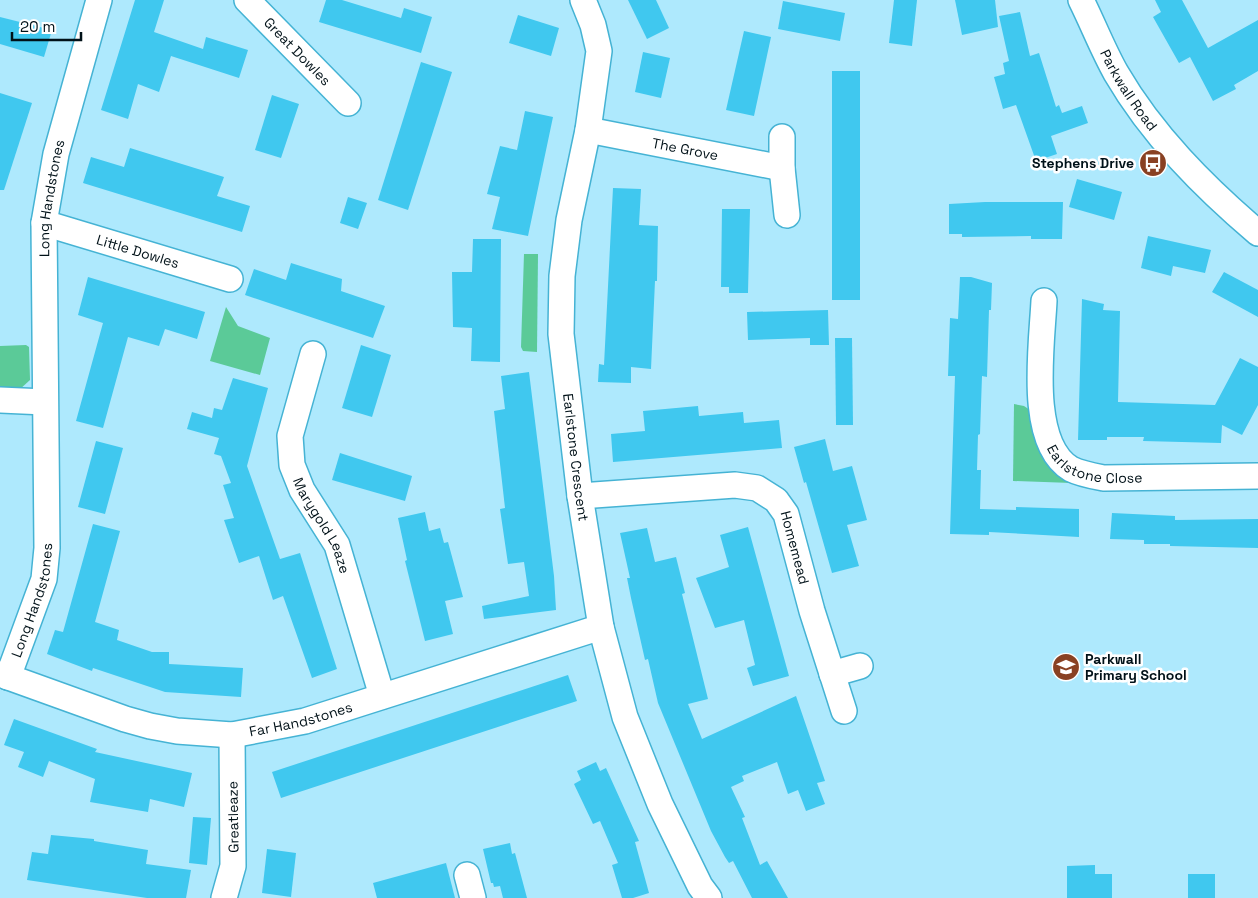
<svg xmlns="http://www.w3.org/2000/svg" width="1258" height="898" viewBox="0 0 1258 898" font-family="'Space Grotesk',sans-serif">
	<rect width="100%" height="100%" fill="#aee9fd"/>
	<g fill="#5bca98">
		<path d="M524,254H538L537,352L523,351L521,347Z"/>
		<path d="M226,307L238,326L270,338L260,375L210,361Z"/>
		<path d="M26,345L29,347L30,380L19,390L0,393V346Z"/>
		<path d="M1014,404L1024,406L1033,412L1072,483L1013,481Z"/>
	</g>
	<g fill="#40c8ef">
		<path d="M135,0H164L154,32L203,49L206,37L248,50L239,78L171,56L159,92L138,84L128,119L101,110Z"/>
		<path d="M326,0H342L401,18L404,8L432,17L421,53L319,22Z"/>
		<path d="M628,0H656L669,28L647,39Z"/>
		<path d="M894,0H917L912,46L889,43Z"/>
		<path d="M955,0H995L998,27L962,35Z"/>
		<path d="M1155,0H1182L1208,48L1258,20V71L1234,85L1236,89L1213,101L1190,57L1179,63L1153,17L1161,12Z"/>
		<path d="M783,1L845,13L840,41L778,29Z"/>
		<path d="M1020,12L1030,56L1039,53L1056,107L1059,105L1062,113L1082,106L1088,123L1051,136L1057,154L1036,161L1016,105L1003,109L994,77L1005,74L1003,63L1009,61L999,16Z"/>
		<path d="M518,15L559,28L551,56L509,43Z"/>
		<path d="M0,17L52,30L44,57L0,44Z"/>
		<path d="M744,31L771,37L754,116L726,110Z"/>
		<path d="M643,52L670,58L661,98L635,92Z"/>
		<path d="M421,62L452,72L408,210L378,200Z"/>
		<rect x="832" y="71" width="28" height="229"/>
		<path d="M0,93L32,103L4,190H0Z"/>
		<path d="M272,95L299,104L281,158L255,150Z"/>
		<path d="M525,111L553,117L528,236L492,229L500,197L487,194L500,146L517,150Z"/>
		<path d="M130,148L224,177L217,196L250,206L242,232L83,183L91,157L124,167Z"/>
		<path d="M1077,179L1122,192L1114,220L1069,207Z"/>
		<path d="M613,188L641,189L639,225L658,226L657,281H655L651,369L631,367V383L598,382L599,364L604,365Z"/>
		<path d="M348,197L367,203L358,229L340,223Z"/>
		<path d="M985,202H1063L1062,239H1031V236L962,237V234H949V204Z"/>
		<path d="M722,209H750L748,293H729V287H721Z"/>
		<path d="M1148,236L1211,250L1205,273L1173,266L1171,276L1141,268Z"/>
		<path d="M473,239H501L500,362L471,361L472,328L453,327L452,272H472Z"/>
		<path d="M291,263L342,279L341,291L385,306L373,338L245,295L254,269L286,280Z"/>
		<path d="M1224,272L1258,290V317L1212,292Z"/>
		<path d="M88,277L205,312L197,339L165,329L159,346L128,337L103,428L76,421L103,323L78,315Z"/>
		<path d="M960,277H971L992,283L991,310H989L987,377L982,376L980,434L978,435L977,470H981L980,509L1016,510V507L1079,509V537L989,532V535L950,534L955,376H948L950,318L958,319Z"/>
		<path d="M1082,299L1104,304L1103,310L1120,311L1118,402L1215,405L1240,358L1258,367V405L1242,435L1222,425L1221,443L1143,441L1144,437H1107V440H1078Z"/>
		<path d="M828,310L829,345H810V338L748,340L747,312Z"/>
		<path d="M835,338H852L853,425H836Z"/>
		<path d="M361,345L391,355L372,417L342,408Z"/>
		<path d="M529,372L554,576L556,610L484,619L482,606L529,596L524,562L508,564L500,509L505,508L494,411L505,409L501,376Z"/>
		<path d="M233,378L268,388L247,466L280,559L300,553L337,669L312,678L283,596L273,600L259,556L239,563L224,520L234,518L223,485L231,483L221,456L214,454L219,438L187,429L192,412L212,418L214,408L222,410Z"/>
		<path d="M698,406L699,416L743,412L744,423L779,420L782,448L613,462L611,434L645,431L643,411Z"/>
		<path d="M825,439L833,471L852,466L867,520L847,525L859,566L832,573L806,482L804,483L794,447Z"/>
		<path d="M96,441L123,448L105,514L78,507Z"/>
		<path d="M340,453L412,476L405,501L332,480Z"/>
		<path d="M425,512L429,531L440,528L444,543L448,542L463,597L445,601L453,634L425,641L405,561L407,560L398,518Z"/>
		<path d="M1112,513L1175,516V520L1258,519V548L1170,546V544H1144V540L1110,539Z"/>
		<path d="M93,524L120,531L95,622L119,630L117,640L152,652H169V664L243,668L241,697L165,692L93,668L92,671L47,654L55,630L63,632Z"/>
		<path d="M748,527L789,676L753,686L747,668L755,665L744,620L715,628L696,578L729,567L720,535Z"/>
		<path d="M647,528L655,562L676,557L685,593L682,594L708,699L688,704L702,739L796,696L825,781L817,783L825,804L806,811L798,790L788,794L777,762L742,776L744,781L731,787L745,817L742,818L760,865L767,861L788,898H752L733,861L729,863L725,857L711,831L658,703L648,659L645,660L631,598L627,578H630L620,533Z"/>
		<path d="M568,675L577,701L281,798L272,772Z"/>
		<path d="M14,719L97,749L95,752L192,773L184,807L150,799L148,812L90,802L95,779L49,761L43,777L18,767L24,752L4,745Z"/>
		<path d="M596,762L600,771L606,768L639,841L635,842L649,893L633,898H622L612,865L618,863L600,821L593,824L574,784L581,780L577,771Z"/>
		<path d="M193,817L211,818L207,865L189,863Z"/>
		<path d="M51,835L94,839V841L148,850L146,864L191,870L186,898H147L27,880L32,852L48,854Z"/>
		<path d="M510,843L512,854L515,853L527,898H503L500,886L494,887L493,883H491L483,849Z"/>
		<path d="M267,849L296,853L291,897L262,893Z"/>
		<path d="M446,863L455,898H377L373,883Z"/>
		<path d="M1095,865V874H1112V898H1067V866Z"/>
		<rect x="1188" y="874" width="27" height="24"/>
	</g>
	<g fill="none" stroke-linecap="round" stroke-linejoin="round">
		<g stroke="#45b3d4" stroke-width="28">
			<g id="minor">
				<path id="s1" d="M247,0L348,103"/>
				<path id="s2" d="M583,0L593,25L599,51L588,130L569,220L562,276L561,334L580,496L601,627L625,717L660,804L700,886L709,898"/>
				<path id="s3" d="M1081,0C1093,24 1103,50 1116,73C1152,135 1204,187 1258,233"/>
				<path id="s4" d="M588,130L782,168"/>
				<path d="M782,137V168L787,215"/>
				<path id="s5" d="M44,223L230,279"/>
				<path id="s6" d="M1044,301C1042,344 1027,443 1071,469C1081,474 1093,476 1104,478L1258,476"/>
				<path id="s7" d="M313,354L290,436L292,465L302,490L337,545L382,696"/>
				<path d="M0,400L45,402"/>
				<path id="s8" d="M580,496L735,485L757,488L776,500L786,514L812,611L844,711"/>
				<path id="s9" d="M0,674L125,719L150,726L177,731L232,735L305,721L601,627"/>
				<path d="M832,674L860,666"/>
				<path id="s10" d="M8,677L44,579L47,548L44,223L56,154L99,0"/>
				<path d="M467,875L473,898"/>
				<path d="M224,898L233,866L232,735"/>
			</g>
		</g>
		<use href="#minor" stroke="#fff" stroke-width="25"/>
	</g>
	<defs>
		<g id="bus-disc" transform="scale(1.4375)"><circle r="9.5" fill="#894123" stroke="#fff"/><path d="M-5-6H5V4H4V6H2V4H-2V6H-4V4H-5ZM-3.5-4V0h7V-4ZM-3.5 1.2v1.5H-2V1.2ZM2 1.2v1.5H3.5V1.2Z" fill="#fff"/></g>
		<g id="school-disc" transform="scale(1.4375)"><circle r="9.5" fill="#894123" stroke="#fff"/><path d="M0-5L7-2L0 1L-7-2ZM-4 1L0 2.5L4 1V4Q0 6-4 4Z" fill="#fff"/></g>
	</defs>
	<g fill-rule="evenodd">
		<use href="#bus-disc" x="1153" y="163"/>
		<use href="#school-disc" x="1066" y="667"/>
	</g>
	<g text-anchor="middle" stroke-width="5" stroke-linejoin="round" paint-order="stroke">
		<g font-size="14" fill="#001118" stroke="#fff">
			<text dy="5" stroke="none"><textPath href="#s1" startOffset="72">Great Dowles</textPath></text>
			<text dy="5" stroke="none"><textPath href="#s3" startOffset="102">Parkwall Road</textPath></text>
			<text dy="5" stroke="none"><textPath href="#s4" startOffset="99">The Grove</textPath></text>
			<text dy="5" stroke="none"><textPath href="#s10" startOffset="486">Long Handstones</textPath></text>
			<text dy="5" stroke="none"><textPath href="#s5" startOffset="98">Little Dowles</textPath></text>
			<text dy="5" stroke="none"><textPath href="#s2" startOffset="464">Earlstone Crescent</textPath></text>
			<text dy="5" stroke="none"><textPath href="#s6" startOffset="198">Earlstone Close</textPath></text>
			<text dy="5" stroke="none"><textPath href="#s7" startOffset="182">Marygold Leaze</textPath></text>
			<text dy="5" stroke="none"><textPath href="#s8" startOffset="252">Homemead</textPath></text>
			<text dy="5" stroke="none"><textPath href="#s10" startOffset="81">Long Handstones</textPath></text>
			<text dy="5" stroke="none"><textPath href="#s9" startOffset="312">Far Handstones</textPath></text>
			<text transform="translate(233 817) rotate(-91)" y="5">Greatleaze</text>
		</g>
		<g font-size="14" font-weight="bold" fill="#001118" stroke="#fff" text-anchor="end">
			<text x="1134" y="168">Stephens Drive</text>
			<text x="1085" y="664" text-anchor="start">Parkwall<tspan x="1085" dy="16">Primary School</tspan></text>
		</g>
	</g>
	<path d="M12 32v8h69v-8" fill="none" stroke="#001118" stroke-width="2.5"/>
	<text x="20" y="32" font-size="15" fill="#001118" stroke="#ffffff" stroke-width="4" paint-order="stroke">20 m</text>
</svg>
